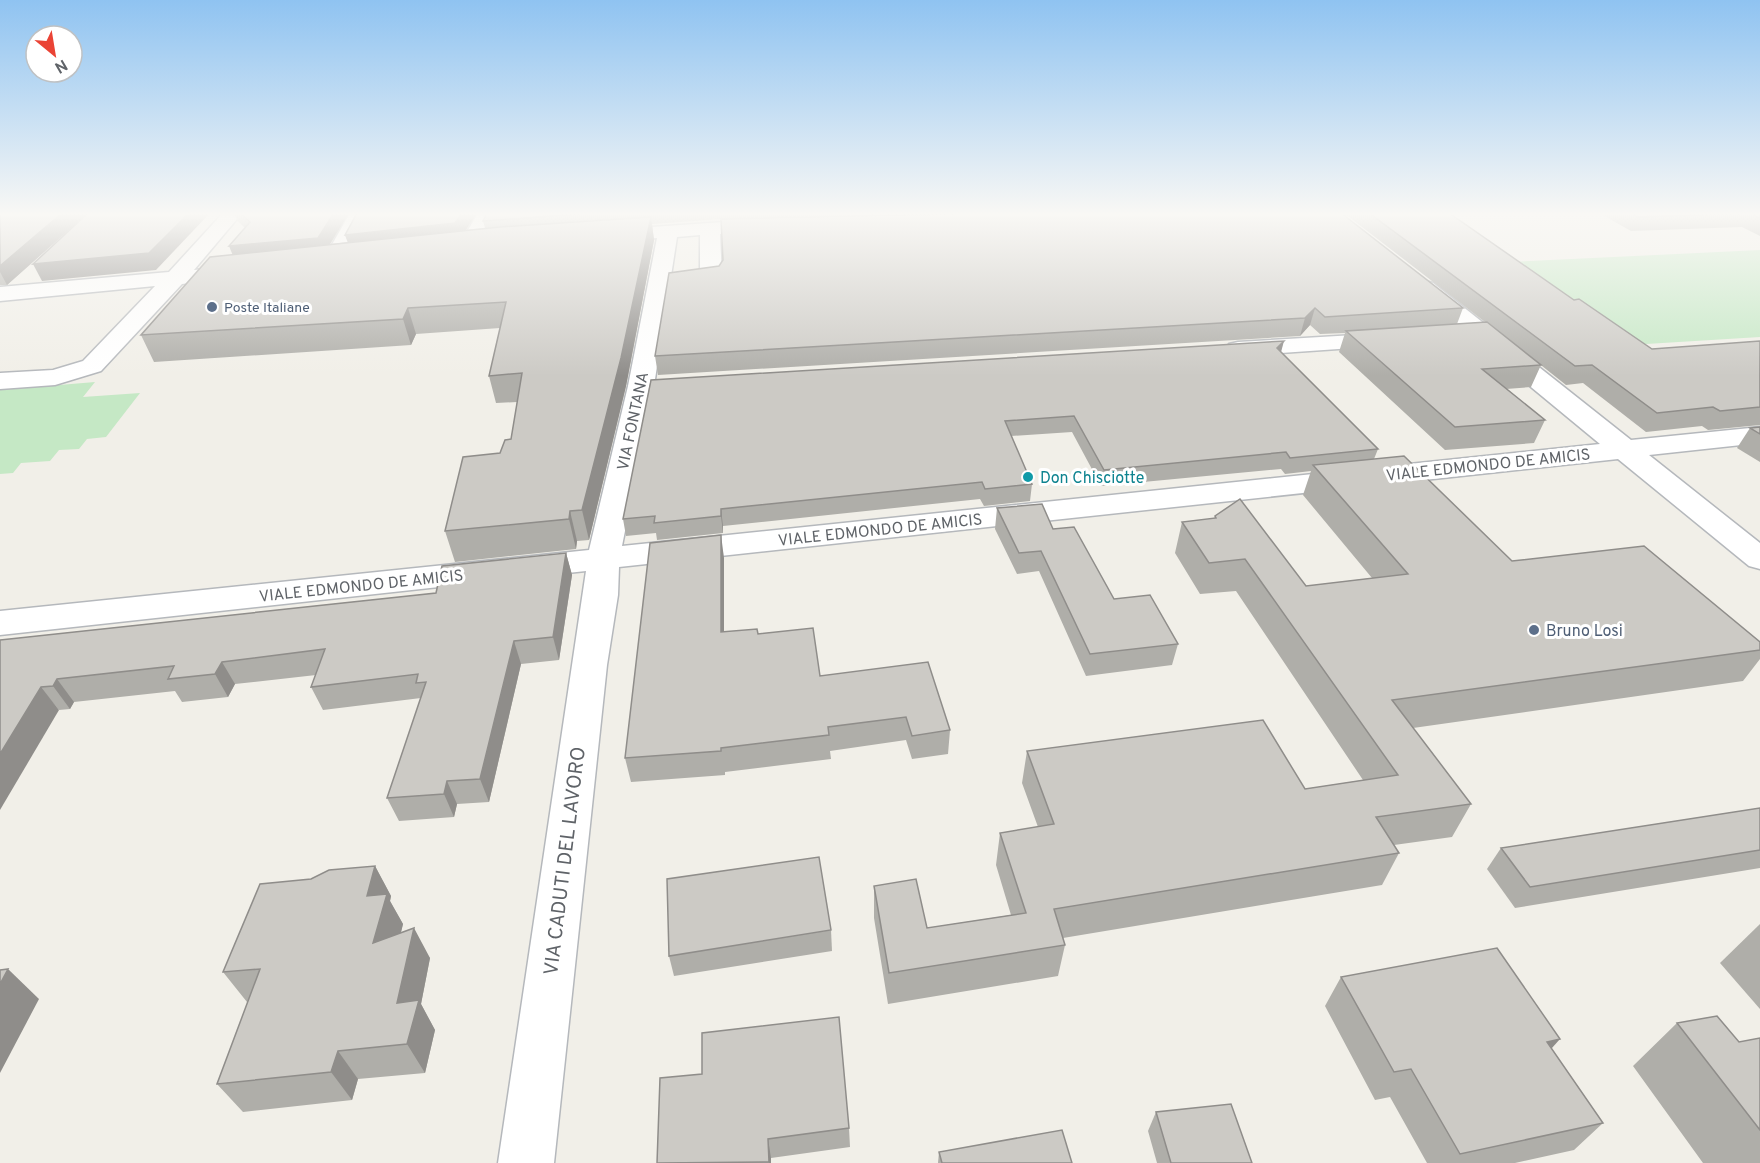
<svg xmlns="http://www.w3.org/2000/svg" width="1760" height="1163" viewBox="0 0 1760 1163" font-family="Overpass,sans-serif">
	<rect width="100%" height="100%" fill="#f1efe8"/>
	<g fill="#c5e8c5">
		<path d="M1760,250V337L1630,345L1510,262Z"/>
		<path d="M95,382L83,397L140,393L106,437L87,439L79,449L59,450L50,461L21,463L13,473L0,474V390Z"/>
	</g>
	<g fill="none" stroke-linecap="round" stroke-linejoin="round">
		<g stroke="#b5b8bc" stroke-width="3">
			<g id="street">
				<path d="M223,213H242L194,270L237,266L244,268L248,272L244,276L182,284L101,371L55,385L0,389V373L53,370L83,361L155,286L0,301V287L169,272Z"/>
				<path d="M350,213H368L339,266L332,268L325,266L322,262Z"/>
				<path d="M478,213H496L475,251H461L458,247Z"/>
				<path d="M766,219L773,221L776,225L773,229L720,234L722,277L719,282L676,287L669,286L654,386L622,546L1600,444L1417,293L1414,288L1417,283L1425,281L1433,283L1631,440L1760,427V443L1649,455L1760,543V569L1749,566L1618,459L619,567L618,595L607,665L554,1163H498L586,571L0,635V611L589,550L628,386L657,238L608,242L601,240L598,236L601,232L608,230ZM700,235V272L671,276L677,237Z"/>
				<path d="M1388,333L1396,335L1400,340L1396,345L1238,356L1229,354L1226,349L1229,344L1238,342Z"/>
			</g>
		</g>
		<use href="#street" fill="#fff" fill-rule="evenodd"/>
	</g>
	<g fill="#afaea9">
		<path d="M0,213H88L7,285H0Z"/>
		<path d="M234,213H349L330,244L348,242L345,235L357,213H477L465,230L485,228L483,221L487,213H963L742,218L721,219L1463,308L1457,324L1485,322L1344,213H1449L1574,300L1652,349L1760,341V425L1708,430L1702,426L1646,432L1583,383L1566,385L1537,362L1541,365L1531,387L1506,389L1545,420L1534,443L1445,450L1339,352L1345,333L1320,334L1310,325L1300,336L658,375L655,356L719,266L723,260L721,219L652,224L654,240L626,386L589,540L577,541L576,549L455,562L445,531L511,439L517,402L496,403L489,376L500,328L416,334L411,345L154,362L141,335L233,254L245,228L238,221Z"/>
		<path d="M1599,213H1760V236L1742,227L1631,231Z"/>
		<path d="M1281,352L1378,449L1374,459L1512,561L1760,642V659L1743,681L1413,728L1471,804L1452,837L1394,845L1399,853L1382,885L1063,938L1065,945L1058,976L888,1004L874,918V886L927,928L1011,915L996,865L1000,833L1038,827L1022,783L1027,751L1305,789L1363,780L1236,591L1200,594L1175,553L1182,522L1214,519L1215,516L1306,586L1372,578L1303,495L1311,471L1285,474L1281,469L1101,486L1072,432L1011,436L1032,484L1030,501L984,506L980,499L723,526V533L657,540L656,533L626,536L623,519L651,380Z"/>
		<path d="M1760,427V462L1737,448L1750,428Z"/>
		<path d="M997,508L1053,529L1114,599L1178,644L1172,665L1086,676L1039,571L1017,574L995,529Z"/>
		<path d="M566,553L572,575L559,660L521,664L489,802L457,804L454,817L399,821L387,798L421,698L323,710L311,687L316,675L235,684L228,697L182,702L175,691L74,702L70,709L59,710L0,640L436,593Z"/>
		<path d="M724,558V632L758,634L820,676L950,730L948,754L912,759L906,740L830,751L831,759L725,772V775L631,782L625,758Z"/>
		<path d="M1760,808V868L1515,908L1487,869L1501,848Z"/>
		<path d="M375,866L391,896L390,901L403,924L401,932L430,958L421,1004L435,1030L425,1073L358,1079L352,1100L243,1112L217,1084L248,1002H247L223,972L311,879Z"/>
		<path d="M1760,924V1009L1720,963Z"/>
		<path d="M831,930L832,951L674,976L669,956Z"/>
		<path d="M1341,977L1552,1049L1603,1123L1574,1150L1515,1163H1427L1390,1097L1375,1100L1325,1006Z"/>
		<path d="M1677,1023L1739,1042L1760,1038V1163H1703L1633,1066Z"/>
		<path d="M660,1078L849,1128L850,1147L771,1158V1163H657Z"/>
		<path d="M1156,1112L1252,1163H1157L1148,1131Z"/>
		<path d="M939,1152L1072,1163H938Z"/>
	</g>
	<g fill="#8f8d8a">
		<path d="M62,213H88L7,285L0,272V266Z"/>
		<path d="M189,213H210L156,270L42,281L33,264Z"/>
		<path d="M334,213H349L324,254L236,263L229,246Z"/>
		<path d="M462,213H477L460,239L351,251L345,235Z"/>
		<path d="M651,217L654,240L626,386L589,540L582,510Z"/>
		<path d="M408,308L416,334L411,345L403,319Z"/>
		<path d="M1315,308L1310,325L1300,336L1305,318Z"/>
		<path d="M1284,341L1280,356L1277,348Z"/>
		<path d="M721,509L723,526V533L721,516Z"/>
		<path d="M570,511L577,541L576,549L569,519Z"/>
		<path d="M721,535L724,558V656L721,632Z"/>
		<path d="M566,553L572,575L559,660L553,637Z"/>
		<path d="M514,641L521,664L489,802L480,779Z"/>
		<path d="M222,662L235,684L228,697L215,674Z"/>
		<path d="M57,679L74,702L70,709L53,686Z"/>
		<path d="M41,687L59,710L0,810V754Z"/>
		<path d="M447,781L457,804L454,817L444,794Z"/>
		<path d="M375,866L391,896L390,901L403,924L391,973L373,943L367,896Z"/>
		<path d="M414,928L430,958L421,1004L435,1030L425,1073L407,1044L397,1003Z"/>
		<path d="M8,969L39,999L0,1073V984Z"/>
		<path d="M1560,1039L1535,1067L1547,1042Z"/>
		<path d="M338,1051L358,1079L352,1100L331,1072Z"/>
		<path d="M768,1139L771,1158V1163H769Z"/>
	</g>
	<g fill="#cccac5" stroke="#8f8d8a" stroke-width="1.5">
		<path d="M0,213H62L0,266Z"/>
		<path d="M88,213H189L149,253L33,264Z"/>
		<path d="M240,213H334L318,238L229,246L250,222Z"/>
		<path d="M357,213H462L455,223L345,235Z"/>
		<path d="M487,213H591L483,221Z"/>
		<path d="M993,213H1341L1463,308L1325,317L1315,308L1305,318L655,356L669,273L719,266L723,260L721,219Z"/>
		<path d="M1369,213H1449L1574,300L1579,299L1652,349L1760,341V407L1720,411L1713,407L1657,413L1592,365L1575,366Z"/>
		<path d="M1630,213H1760V218L1750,213L1638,217Z"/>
		<path d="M651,217L621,358L582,510L570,511L569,519L445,531L463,457L500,453L505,440L511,439L522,373L489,376L506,302L408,308L403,319L141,335L210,257L500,227Z"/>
		<path d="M1487,322L1541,365L1482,369L1545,420L1455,427L1346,331Z"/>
		<path d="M1284,341L1277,348L1378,449L1290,458L1286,452L1104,470L1074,416L1005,421L1032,484L985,489L982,482L721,509V516L654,523L655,516L623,519L651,380Z"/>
		<path d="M1760,427V434L1750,428Z"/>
		<path d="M1404,456L1512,561L1644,546L1760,642V650L1392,700L1471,804L1376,817L1399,853L1054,909L1065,945L889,973L874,886L916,879L927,928L1026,913L1000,833L1054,824L1027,751L1263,720L1305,789L1398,775L1245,559L1209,563L1182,522L1216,518L1215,516L1240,499L1306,586L1408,574L1313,465Z"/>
		<path d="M1042,504L1053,529L1074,527L1114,599L1150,595L1178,644L1090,654L1041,551L1019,553L997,508Z"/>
		<path d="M721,535V632L757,629L758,634L813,628L820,676L928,662L950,730L912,736L906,717L828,727L829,735L721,748V751L625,758L650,543Z"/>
		<path d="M566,553L553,637L514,641L480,779L447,781L444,794L387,798L426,682L416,683L418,674L311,687L325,649L222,662L215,674L168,679L174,666L57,679L53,686L41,687L0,754V640L436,593L442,566Z"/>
		<path d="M1760,808V850L1530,887L1501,848Z"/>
		<path d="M819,857L831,930L669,956L667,879Z"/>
		<path d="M375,866L367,896L387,894L373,943L414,928L397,1003L419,1000L407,1044L338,1051L331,1072L217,1084L260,969L223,972L260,884L311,879L329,870Z"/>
		<path d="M1497,948L1560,1039L1547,1042L1603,1123L1460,1154L1411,1069L1394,1072L1341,977Z"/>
		<path d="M8,969L0,984V970Z"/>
		<path d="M1717,1016L1739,1042L1760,1038V1130L1677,1023Z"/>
		<path d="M839,1017L849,1128L768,1139L769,1162L657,1163L660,1078L702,1074V1033Z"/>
		<path d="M1231,1104L1252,1163H1171L1156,1112Z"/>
		<path d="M1062,1130L1072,1163H942L939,1152Z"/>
	</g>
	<linearGradient id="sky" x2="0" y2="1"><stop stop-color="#8fc3f1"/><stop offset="0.57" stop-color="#f9f8f5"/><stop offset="1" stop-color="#f9f8f5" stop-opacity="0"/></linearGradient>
	<rect width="1760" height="376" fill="url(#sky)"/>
	<g fill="#5c6f8a" stroke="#fff" stroke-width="2">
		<circle cx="212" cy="307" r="6"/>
		<circle cx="1534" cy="630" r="6"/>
	</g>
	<circle fill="#0f9aa8" stroke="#fff" stroke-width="2" cx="1028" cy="477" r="6"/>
	<g text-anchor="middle" stroke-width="6" stroke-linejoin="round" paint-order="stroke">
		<g font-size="14" fill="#4e5e75" stroke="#fff" text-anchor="start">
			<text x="224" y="312">Poste Italiane</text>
		</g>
		<g font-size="16" fill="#5f6368" stroke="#fff">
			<text transform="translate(632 421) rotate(-78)" y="6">VIA FONTANA</text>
			<text transform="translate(1488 464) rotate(-6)" y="6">VIALE EDMONDO DE AMICIS</text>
			<text transform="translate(880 529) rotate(-6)" y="6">VIALE EDMONDO DE AMICIS</text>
			<text transform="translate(361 585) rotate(-6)" y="6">VIALE EDMONDO DE AMICIS</text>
		</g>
		<g font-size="16" fill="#0d838f" stroke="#fff" text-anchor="start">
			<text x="1040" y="483">Don Chisciotte</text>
		</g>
		<g font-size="16" fill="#4e5e75" stroke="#fff" text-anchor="start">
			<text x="1546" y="636">Bruno Losi</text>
		</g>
		<g font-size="20" fill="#5f6368" stroke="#fff">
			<text transform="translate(564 861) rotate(-83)" y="7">VIA CADUTI DEL LAVORO</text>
		</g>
	</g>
	<g transform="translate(54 54) rotate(150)"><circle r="28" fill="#ffffff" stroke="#bfc1c3" stroke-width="1.5"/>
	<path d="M0-4.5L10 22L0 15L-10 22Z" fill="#ea4335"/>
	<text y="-9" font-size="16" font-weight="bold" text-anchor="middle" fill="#5f6368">N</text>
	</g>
</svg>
